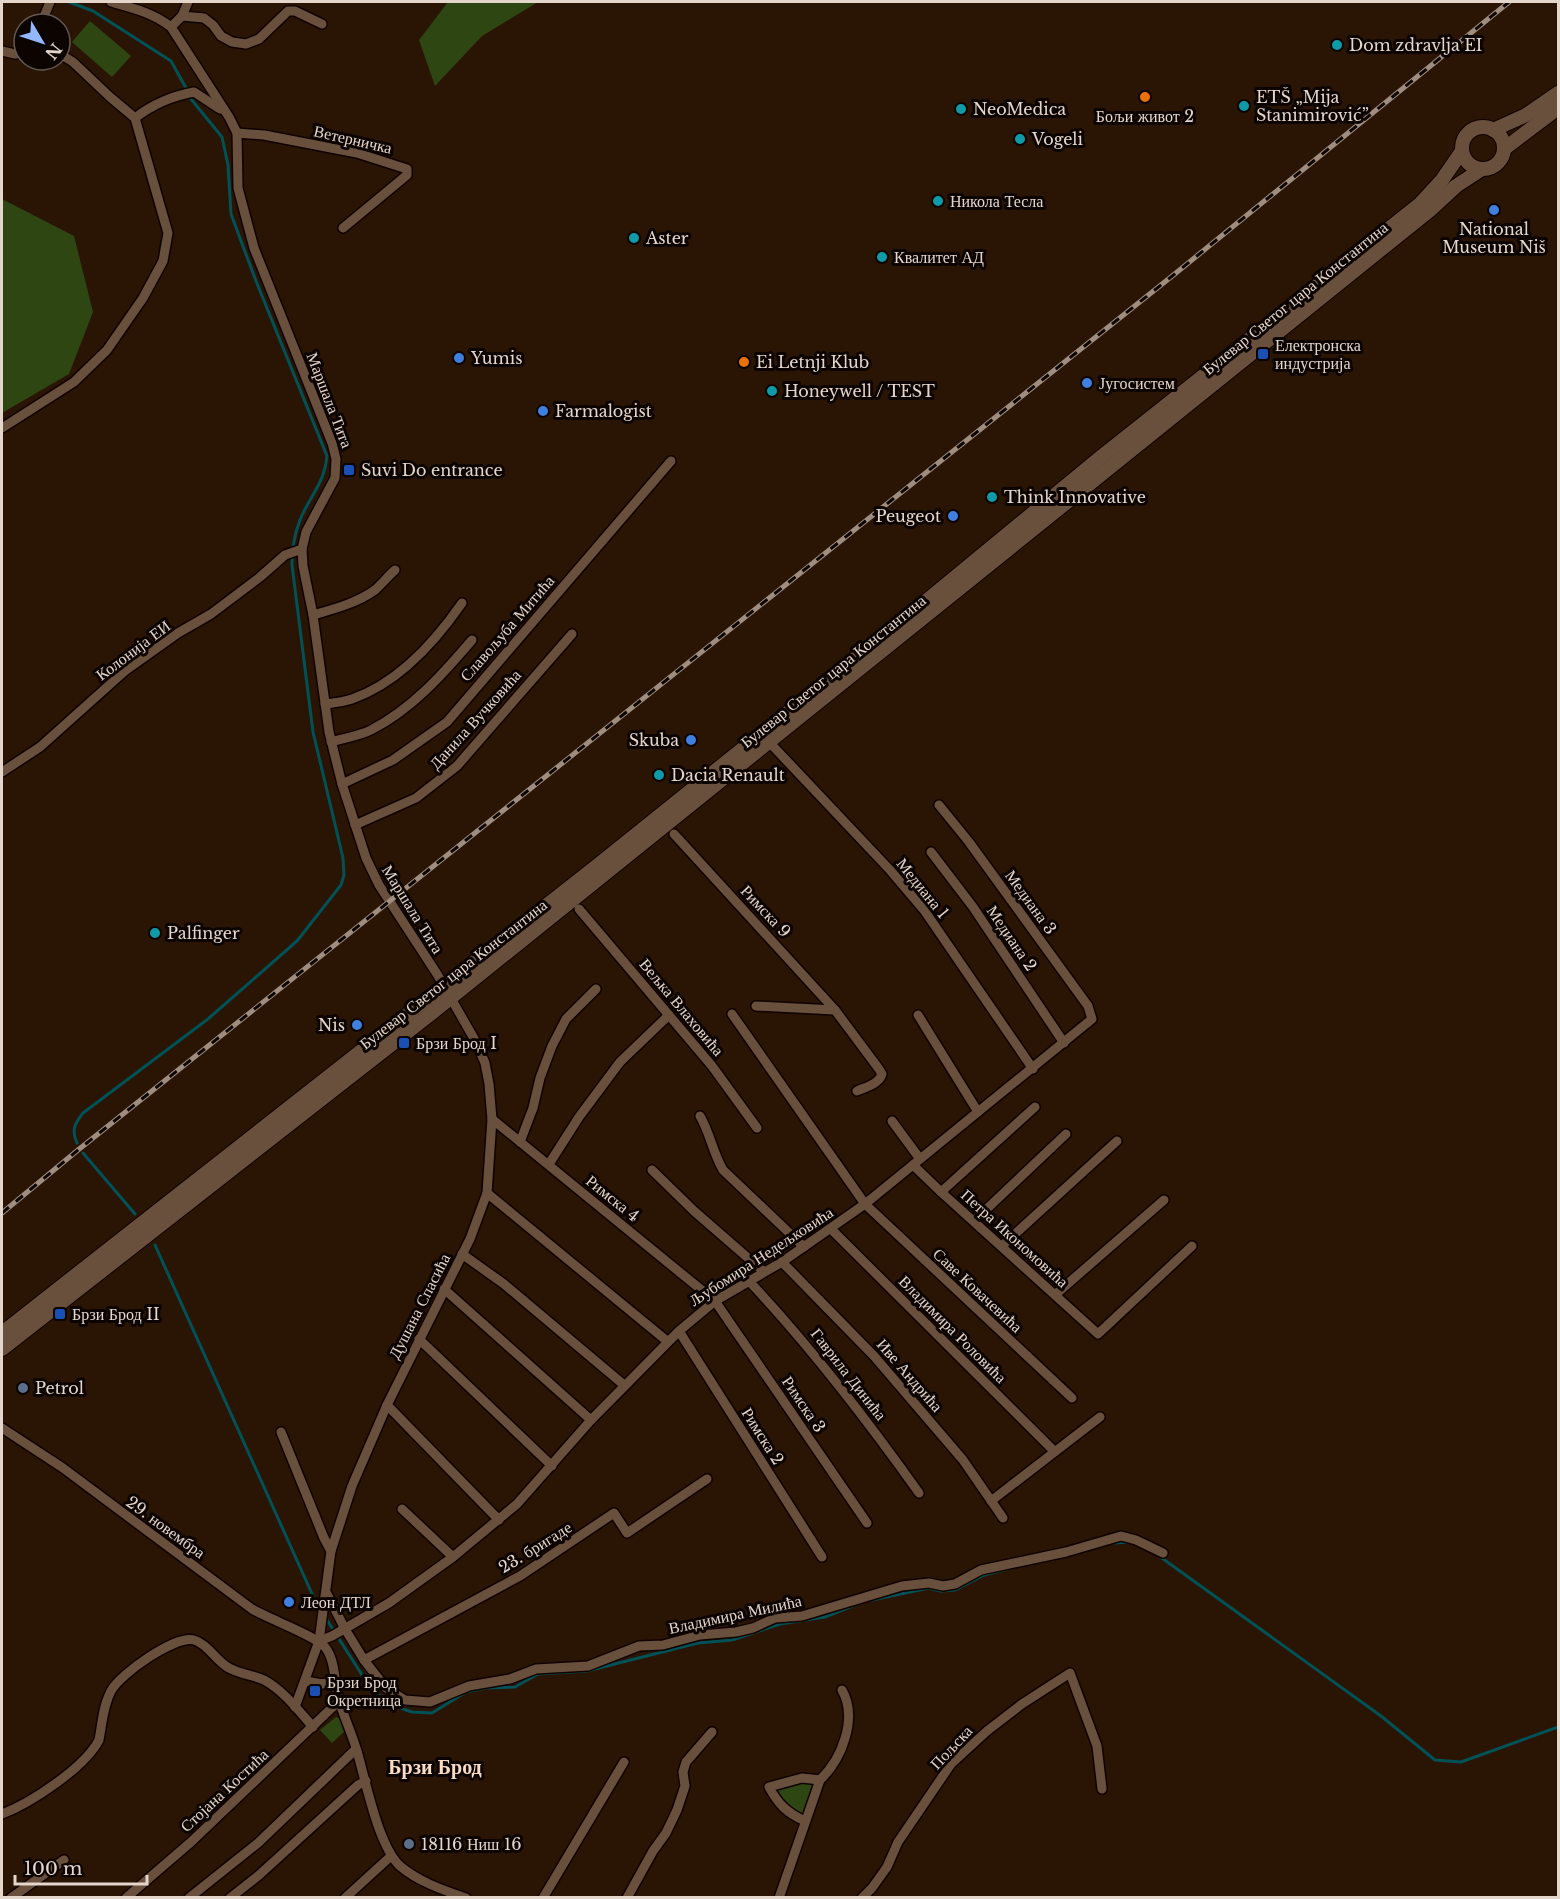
<svg xmlns="http://www.w3.org/2000/svg" width="1560" height="1899" viewBox="0 0 1560 1899" font-family="'Libre Baskerville',serif">
	<rect width="100%" height="100%" fill="#2a1504"/>
	<g fill="#2e4611">
		<path d="M448,2H538L482,36L435,86L419,40Z"/>
		<path d="M90,21L131,56L112,77L72,42Z"/>
		<path d="M2,199L74,236L93,312L69,374L2,413Z"/>
		<path d="M336,1717L341,1719L345,1731L332,1743L320,1730Z"/>
		<path d="M802,1781L813,1783L814,1785L803,1816L788,1808L775,1793L778,1788Z"/>
	</g>
	<g fill="none" stroke-linecap="round" stroke-linejoin="round">
		<g stroke="#005257" stroke-width="3">
			<path d="M69,2L93,11L171,61L186,88"/>
			<path d="M77,1143C71,1130 75,1123 83,1113L208,1019L297,941L341,885L344,875L343,858L313,732L292,565C292,549 294,535 300,520C310,495 324,485 327,456L256,281L231,214L228,165L222,137L191,99"/>
			<path d="M83,1153L135,1214"/>
			<path d="M155,1245L313,1596L320,1609"/>
			<path d="M1111,1543L1132,1542"/>
			<path d="M1159,1556L1381,1716L1435,1760L1461,1762L1558,1727"/>
			<path d="M872,1600L929,1588L941,1591L955,1590L984,1575L1015,1567"/>
			<path d="M325,1617L371,1689L386,1700L403,1709L412,1712L432,1713L466,1692L486,1688L515,1687L538,1674L587,1671L698,1643L732,1640L780,1624L825,1617L862,1602"/>
		</g>
		<g stroke="#110200" stroke-width="12">
			<g id="minor">
				<path d="M111,2C133,8 153,13 171,27L229,117L237,133L238,188L254,248L332,443L336,459L335,478L306,532L302,549L303,566L313,615L329,732L342,784L366,858L379,885L437,974L476,1042L485,1063L489,1084L492,1119L487,1193L470,1239L387,1405L352,1486L331,1551L319,1641L295,1707"/>
				<path d="M182,16L204,18L213,25L221,36L232,42L246,44L259,39L288,11H295L322,24"/>
				<path d="M41,24L50,2"/>
				<path d="M171,27L182,16L188,2"/>
				<path d="M2,51L15,54L24,53"/>
				<path d="M135,118C153,104 172,96 194,92L220,109"/>
				<path d="M237,133L264,135L357,153L407,169V175L343,228"/>
				<path d="M2,428L74,382L107,350L143,298L163,261L168,233L135,118L110,97L73,62L60,54"/>
				<path d="M313,615C334,609 357,603 375,590C382,584 388,576 395,570"/>
				<path d="M325,704C333,703 343,702 352,699C398,683 435,642 462,603"/>
				<path d="M331,742C344,738 359,736 371,730C412,709 443,674 472,640"/>
				<path d="M770,743L890,870L924,910L1033,1069"/>
				<path d="M2,772L40,747L126,670L178,633L211,614L260,577L285,555L302,549"/>
				<path d="M342,784L393,760L447,722L671,461"/>
				<path d="M355,825L416,798L457,766L572,634"/>
				<path d="M674,834L835,1010L879,1069L882,1074C879,1084 866,1087 857,1091"/>
				<path d="M931,852L973,907L1064,1043"/>
				<path d="M579,909L712,1066L757,1128"/>
				<path d="M756,1006L835,1010"/>
				<path d="M732,1014L865,1204L1072,1398"/>
				<path d="M918,1015L978,1112"/>
				<path d="M700,1116C710,1133 713,1153 723,1170L804,1247"/>
				<path d="M492,1119L715,1301L867,1523"/>
				<path d="M892,1121L920,1159"/>
				<path d="M520,1142L533,1108L540,1078L552,1046L566,1019L596,989"/>
				<path d="M549,1164L579,1117L620,1062L669,1015"/>
				<path d="M913,1165L941,1192L1098,1334L1192,1246"/>
				<path d="M652,1170L694,1211L763,1271"/>
				<path d="M941,1192L1035,1107"/>
				<path d="M487,1193L667,1341"/>
				<path d="M974,1221L1066,1134"/>
				<path d="M831,1229L1054,1451"/>
				<path d="M1002,1246L1117,1141"/>
				<path d="M462,1254L504,1284L624,1385"/>
				<path d="M782,1262L874,1356L963,1460L1003,1518"/>
				<path d="M748,1280C812,1348 865,1417 919,1493"/>
				<path d="M444,1289L591,1420"/>
				<path d="M1056,1294L1164,1200"/>
				<path d="M679,1331L822,1557"/>
				<path d="M419,1339L552,1466"/>
				<path d="M387,1405L499,1520"/>
				<path d="M2,1428L63,1468L252,1609C269,1619 316,1636 325,1647C336,1661 334,1683 339,1700C344,1717 352,1734 357,1751C366,1782 378,1845 400,1866C419,1882 443,1890 466,1898"/>
				<path d="M281,1432L324,1538L331,1551"/>
				<path d="M991,1501L1100,1417"/>
				<path d="M402,1509L453,1557"/>
				<path d="M327,1594L345,1629L364,1660L386,1688L405,1700L430,1702L469,1686L510,1679L536,1669L588,1666L639,1646L663,1645L700,1635L736,1632L753,1628L775,1618L802,1616L902,1586L929,1583L943,1586L955,1584L981,1570L1066,1552L1121,1536L1136,1540L1163,1553"/>
				<path d="M319,1641L332,1636L389,1603L453,1557L517,1504L591,1420L679,1331L715,1301L782,1262L865,1204L1092,1019L1088,1006L969,842L939,805"/>
				<path d="M364,1660L520,1576L614,1513L627,1533L707,1479"/>
				<path d="M306,1681L322,1684L335,1681"/>
				<path d="M2,1814C31,1803 84,1768 99,1740C102,1724 103,1706 111,1691C120,1674 175,1635 194,1640C208,1644 216,1661 229,1668C240,1674 253,1675 264,1680C283,1690 299,1711 313,1727"/>
				<path d="M805,1821C787,1813 778,1804 769,1787L802,1778L820,1780"/>
				<path d="M11,1898L64,1860"/>
				<path d="M126,1898L191,1842L339,1701"/>
				<path d="M189,1898L258,1843L356,1749"/>
				<path d="M230,1898L258,1876L358,1785L366,1781"/>
				<path d="M345,1898L391,1856"/>
				<path d="M543,1898L624,1762"/>
				<path d="M627,1898L653,1851L666,1833L677,1810L685,1786L683,1772L686,1762L712,1732"/>
				<path d="M779,1898L820,1780C842,1759 858,1718 842,1690"/>
				<path d="M862,1898L872,1888L887,1867L898,1842L951,1764L987,1731L1022,1704L1070,1673L1097,1746L1102,1789"/>
			</g>
		</g>
		<g stroke="#110200" stroke-width="16">
			<g id="secondary">
				<circle cx="1483" cy="148" r="21"/>
				<path d="M1493,130L1526,115L1558,93"/>
				<path d="M1504,149L1558,108"/>
				<path d="M2,1333L593,869L902,621L1101,457L1420,204L1442,180L1462,151"/>
				<path d="M2,1349L433,1012L1430,210L1456,186L1482,169"/>
			</g>
		</g>
		<use href="#minor" stroke="#69503d" stroke-width="9"/>
		<use href="#secondary" stroke="#69503d" stroke-width="14"/>
		<g stroke="#9f8d80" stroke-width="5">
			<path id="rail" d="M2,1213L78,1150L1171,277L1509,2"/>
		</g>
		<use href="#rail" stroke="#0c0401" stroke-width="3" stroke-dasharray="9" stroke-linecap="butt"/>
	</g>
	<g fill="#0f9aa8" stroke="#0c0401" stroke-width="2">
		<circle cx="1337" cy="45" r="6"/>
		<circle cx="1244" cy="106" r="6"/>
		<circle cx="961" cy="109" r="6"/>
		<circle cx="1020" cy="139" r="6"/>
		<circle cx="938" cy="201" r="6"/>
		<circle cx="634" cy="238" r="6"/>
		<circle cx="882" cy="257" r="6"/>
		<circle cx="772" cy="391" r="6"/>
		<circle cx="992" cy="497" r="6"/>
		<circle cx="659" cy="775" r="6"/>
		<circle cx="155" cy="933" r="6"/>
	</g>
	<g fill="#e8710a" stroke="#0c0401" stroke-width="2">
		<circle cx="1145" cy="97" r="6"/>
		<circle cx="744" cy="362" r="6"/>
	</g>
	<g fill="#3f7fe0" stroke="#0c0401" stroke-width="2">
		<circle cx="1494" cy="210" r="6"/>
		<circle cx="459" cy="358" r="6"/>
		<circle cx="1087" cy="383" r="6"/>
		<circle cx="543" cy="411" r="6"/>
		<circle cx="953" cy="516" r="6"/>
		<circle cx="691" cy="740" r="6"/>
		<circle cx="357" cy="1025" r="6"/>
		<circle cx="289" cy="1602" r="6"/>
	</g>
	<g fill="#1a4fb4" stroke="#0c0401" stroke-width="2">
		<rect x="1257" y="348" width="12" height="12" rx="3"/>
		<rect x="343" y="464" width="12" height="12" rx="3"/>
		<rect x="398" y="1037" width="12" height="12" rx="3"/>
		<rect x="54" y="1308" width="12" height="12" rx="3"/>
		<rect x="309" y="1685" width="12" height="12" rx="3"/>
	</g>
	<g fill="#5c6f8a" stroke="#0c0401" stroke-width="2">
		<circle cx="23" cy="1388" r="6"/>
		<circle cx="409" cy="1844" r="6"/>
	</g>
	<g text-anchor="middle" stroke-width="6" stroke-linejoin="round" paint-order="stroke">
		<g font-size="16" fill="#e5d6cb" stroke="#0c0401" text-anchor="start">
			<text x="1349" y="51">Dom zdravlja EI</text>
			<text x="1256" y="103">ETŠ „Mija<tspan x="1256" dy="18">Stanimirović”</tspan></text>
			<text x="973" y="115">NeoMedica</text>
			<text x="1145" y="122" text-anchor="middle">Бољи живот 2</text>
			<text x="1032" y="145">Vogeli</text>
			<text x="950" y="207">Никола Тесла</text>
			<text x="1494" y="235" text-anchor="middle">National<tspan x="1494" dy="18">Museum Niš</tspan></text>
			<text x="646" y="244">Aster</text>
			<text x="894" y="263">Квалитет АД</text>
			<text x="1275" y="351">Електронска<tspan x="1275" dy="18">индустрија</tspan></text>
			<text x="471" y="364">Yumis</text>
			<text x="756" y="368">Ei Letnji Klub</text>
			<text x="1099" y="389">Југосистем</text>
			<text x="784" y="397">Honeywell / TEST</text>
			<text x="555" y="417">Farmalogist</text>
			<text x="361" y="476">Suvi Do entrance</text>
			<text x="1004" y="503">Think Innovative</text>
			<text x="941" y="522" text-anchor="end">Peugeot</text>
			<text x="679" y="746" text-anchor="end">Skuba</text>
			<text x="671" y="781">Dacia Renault</text>
			<text x="167" y="939">Palfinger</text>
			<text x="345" y="1031" text-anchor="end">Nis</text>
			<text x="416" y="1049">Брзи Брод I</text>
			<text x="72" y="1320">Брзи Брод II</text>
			<text x="35" y="1394">Petrol</text>
			<text x="301" y="1608">Леон ДТЛ</text>
			<text x="327" y="1688">Брзи Брод<tspan x="327" dy="18">Окретница</tspan></text>
			<text x="421" y="1850">18116 Ниш 16</text>
		</g>
		<g font-size="16" fill="#e5d6cb" stroke="#0c0401">
			<text transform="translate(353 139) rotate(13)" y="6">Ветерничка</text>
			<text transform="translate(1295 298) rotate(-39)" y="6">Булевар Светог цара Константина</text>
			<text transform="translate(330 400) rotate(69)" y="6">Маршала Тита</text>
			<text transform="translate(507 628) rotate(-49)" y="6">Славољуба Митића</text>
			<text transform="translate(133 650) rotate(-37)" y="6">Колонија ЕИ</text>
			<text transform="translate(833 671) rotate(-39)" y="6">Булевар Светог цара Константина</text>
			<text transform="translate(475 719) rotate(-48)" y="6">Данила Вучковића</text>
			<text transform="translate(923 888) rotate(51)" y="6">Медиана 1</text>
			<text transform="translate(1031 902) rotate(54)" y="6">Медиана 3</text>
			<text transform="translate(413 909) rotate(58)" y="6">Маршала Тита</text>
			<text transform="translate(766 911) rotate(47)" y="6">Римска 9</text>
			<text transform="translate(1012 938) rotate(56)" y="6">Медиана 2</text>
			<text transform="translate(453 974) rotate(-38)" y="6">Булевар Светог цара Константина</text>
			<text transform="translate(682 1007) rotate(50)" y="6">Вељка Влаховића</text>
			<text transform="translate(613 1198) rotate(39)" y="6">Римска 4</text>
			<text transform="translate(1015 1238) rotate(42)" y="6">Петра Икономовића</text>
			<text transform="translate(761 1256) rotate(-33)" y="6">Љубомира Недељковића</text>
			<text transform="translate(978 1290) rotate(43)" y="6">Саве Ковачевића</text>
			<text transform="translate(419 1306) rotate(-63)" y="6">Душана Спасића</text>
			<text transform="translate(953 1329) rotate(45)" y="6">Владимира Роловића</text>
			<text transform="translate(849 1374) rotate(52)" y="6">Гаврила Динића</text>
			<text transform="translate(910 1375) rotate(49)" y="6">Иве Андрића</text>
			<text transform="translate(804 1404) rotate(56)" y="6">Римска 3</text>
			<text transform="translate(763 1436) rotate(58)" y="6">Римска 2</text>
			<text transform="translate(166 1527) rotate(36)" y="6">29. новембра</text>
			<text transform="translate(535 1547) rotate(-32)" y="6">23. бригаде</text>
			<text transform="translate(735 1614) rotate(-12)" y="6">Владимира Милића</text>
			<text transform="translate(951 1747) rotate(-47)" y="6">Пољска</text>
			<text transform="translate(224 1790) rotate(-43)" y="6">Стојана Костића</text>
		</g>
		<g font-size="20" font-weight="bold" fill="#f9dbc5" stroke="#0c0401">
			<text x="435" y="1774">Брзи Брод</text>
		</g>
	</g>
	<rect width="1560" height="1899" fill="none" stroke="#e5d6cb" stroke-width="6"/>
	<g transform="translate(42 42) rotate(129)"><circle r="28" fill="#0c0401" stroke="#635852" stroke-width="1.5"/>
	<path d="M0-4.5L10 22L0 15L-10 22Z" fill="#92b7fd"/>
	<text y="-9" font-size="16" font-weight="bold" text-anchor="middle" fill="#e5d6cb">N</text>
	</g>
	<path d="M15 1875v9h132v-9" fill="none" stroke="#e5d6cb" stroke-width="3"/>
	<text x="24" y="1875" font-size="18" fill="#e5d6cb" stroke="#0c0401" stroke-width="4.5" paint-order="stroke">100 m</text>
</svg>
